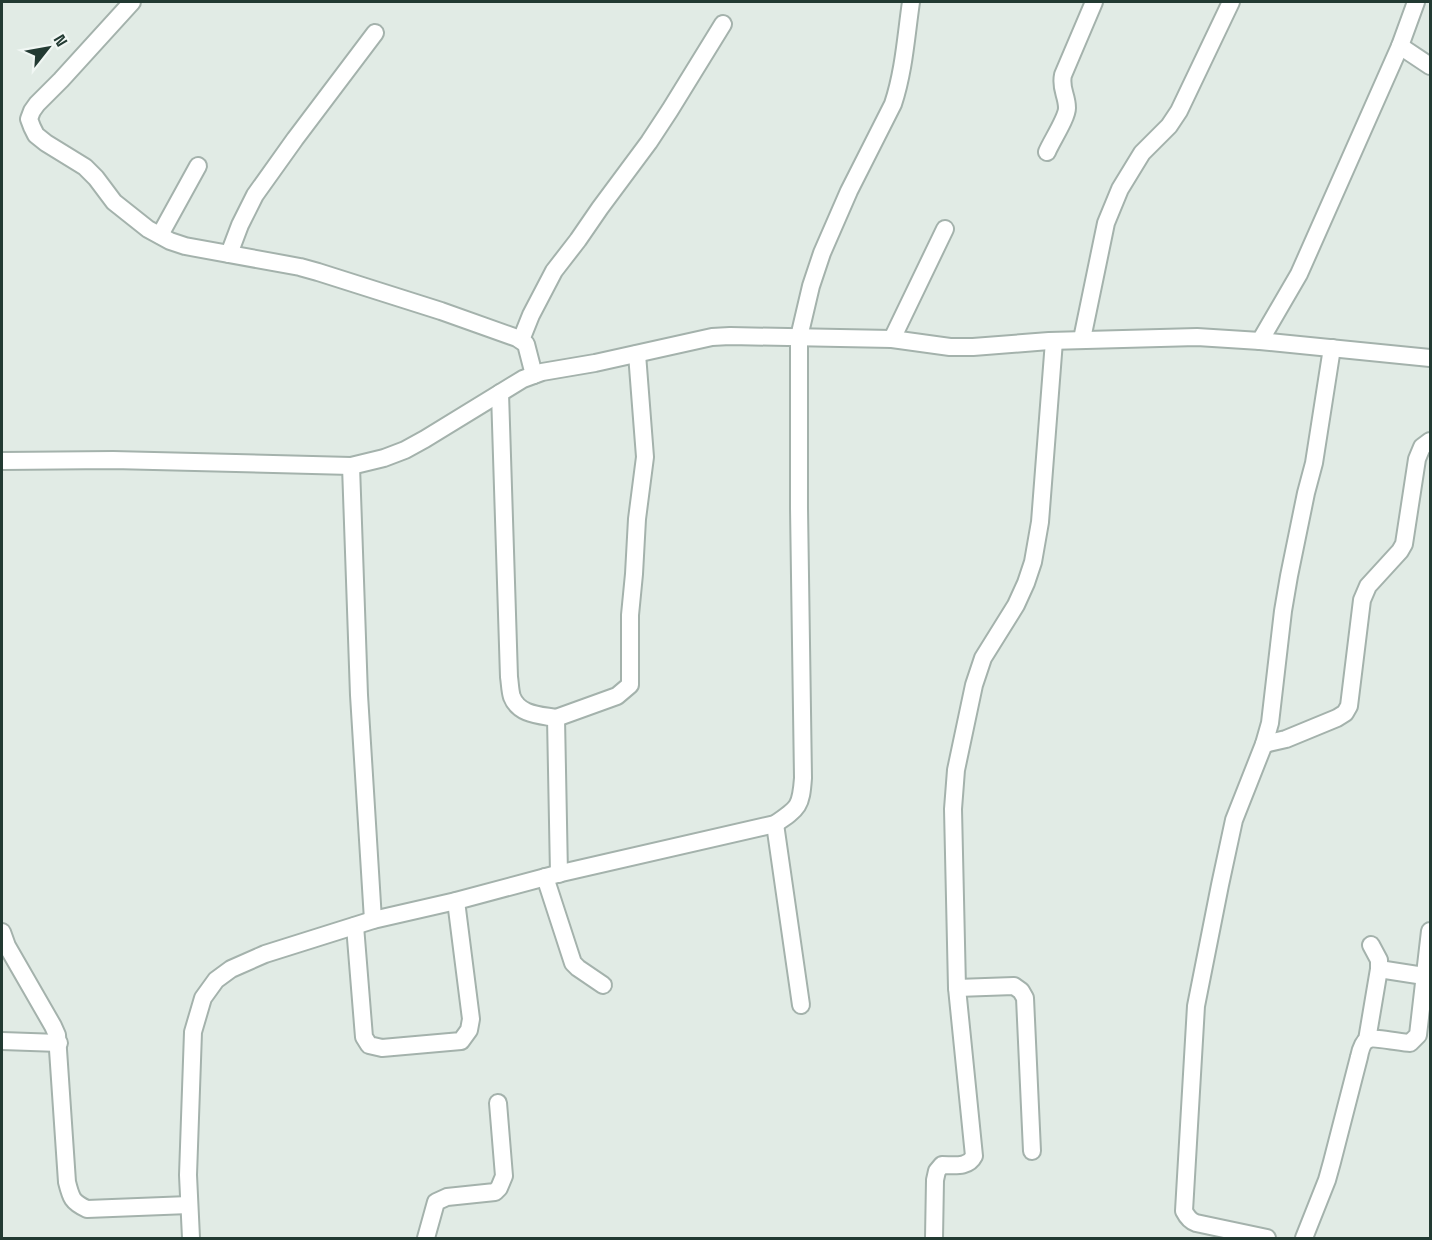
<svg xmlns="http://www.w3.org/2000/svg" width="1432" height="1240" viewBox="0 0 1432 1240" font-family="'Space Grotesk',sans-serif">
	<rect width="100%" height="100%" fill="#e1ebe5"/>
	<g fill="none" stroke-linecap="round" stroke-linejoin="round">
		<g stroke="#a4b2ac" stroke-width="20">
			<g id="street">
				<path d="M132,2L61,80L37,104L32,111L29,119L32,127L36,135L46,143L85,167L96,178L114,202L148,229L170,241L185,246L300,267L318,272L441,311L517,338L526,344L534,375"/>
				<path d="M1400,46L1430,66"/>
				<path d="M1047,152C1051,142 1067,118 1067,108C1067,95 1060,89 1063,75L1094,2"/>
				<path d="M160,235L198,166"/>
				<path d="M229,254L240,225L255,195L295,139L375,33"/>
				<path d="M892,339L945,229"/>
				<path d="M1082,339L1106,223L1120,189L1142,153L1169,126L1179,111L1231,2"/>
				<path d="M521,340L531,315L554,271L578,240L600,208L649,142L670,110L723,24"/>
				<path d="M1260,341L1299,274L1400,46L1416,2"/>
				<path d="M500,393L509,677C510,683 510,691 512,697C519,715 540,715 556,718L559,874"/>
				<path d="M2,461L113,460L351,466L384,458L405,450L425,439L523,379L542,372L595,363L712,337L730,336L892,339L950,347H973L1049,341L1197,337L1260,341L1430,358"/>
				<path d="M351,466L359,695L373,920"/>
				<path d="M556,718L617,696L630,685V615L634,574L637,519L645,457L637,354"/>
				<path d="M1264,744L1286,739L1337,718L1345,713L1349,706L1362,600L1368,586L1400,551L1404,544L1417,459L1422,447L1430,441"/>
				<path d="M775,824L801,1005"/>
				<path d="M545,877L573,963L578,968L603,985"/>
				<path d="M355,926L364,1037L369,1045L382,1048L461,1041L469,1030L471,1019L456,901"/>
				<path d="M2,932L7,946L53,1026L57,1035L67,1182C71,1198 72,1202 87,1209L189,1205"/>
				<path d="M1379,969L1424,976"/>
				<path d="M957,988L1014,986L1021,991L1025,998L1032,1151"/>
				<path d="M1367,1040L1379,969V960L1371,945"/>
				<path d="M2,1041L59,1043"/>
				<path d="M191,1238L188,1175L193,1032L203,998L216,980L231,969L265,954L373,920L456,901L557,874L775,824C799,808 801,806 803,778L799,508V337L811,286L822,253L849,191L893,104C904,71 906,36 911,2"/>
				<path d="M426,1238L436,1202L447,1197L495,1192L499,1188L504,1176L498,1103"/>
				<path d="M934,1238L935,1180L937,1171L942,1165C954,1165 968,1168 974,1156L957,988L953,809L956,770L974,685L983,658L1016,605L1026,583L1033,562L1040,522L1054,341"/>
				<path d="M1267,1238L1196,1223C1190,1221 1187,1217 1184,1211L1196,1006L1220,885L1234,820L1264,744L1270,723L1283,611L1289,576L1306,493L1314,463L1332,348"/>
				<path d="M1304,1238L1327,1180L1332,1162L1359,1057C1360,1052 1362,1043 1367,1040C1373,1036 1401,1043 1410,1043L1418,1035L1430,931"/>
			</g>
		</g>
		<use href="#street" stroke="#fff" stroke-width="16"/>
	</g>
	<rect width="1432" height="1240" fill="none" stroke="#223a32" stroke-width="6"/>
	<g transform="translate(48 48) rotate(59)" stroke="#f1f7f4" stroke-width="4.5" paint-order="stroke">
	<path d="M0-4.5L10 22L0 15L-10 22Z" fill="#223a32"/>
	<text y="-9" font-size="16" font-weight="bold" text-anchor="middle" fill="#223a32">N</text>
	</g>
</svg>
